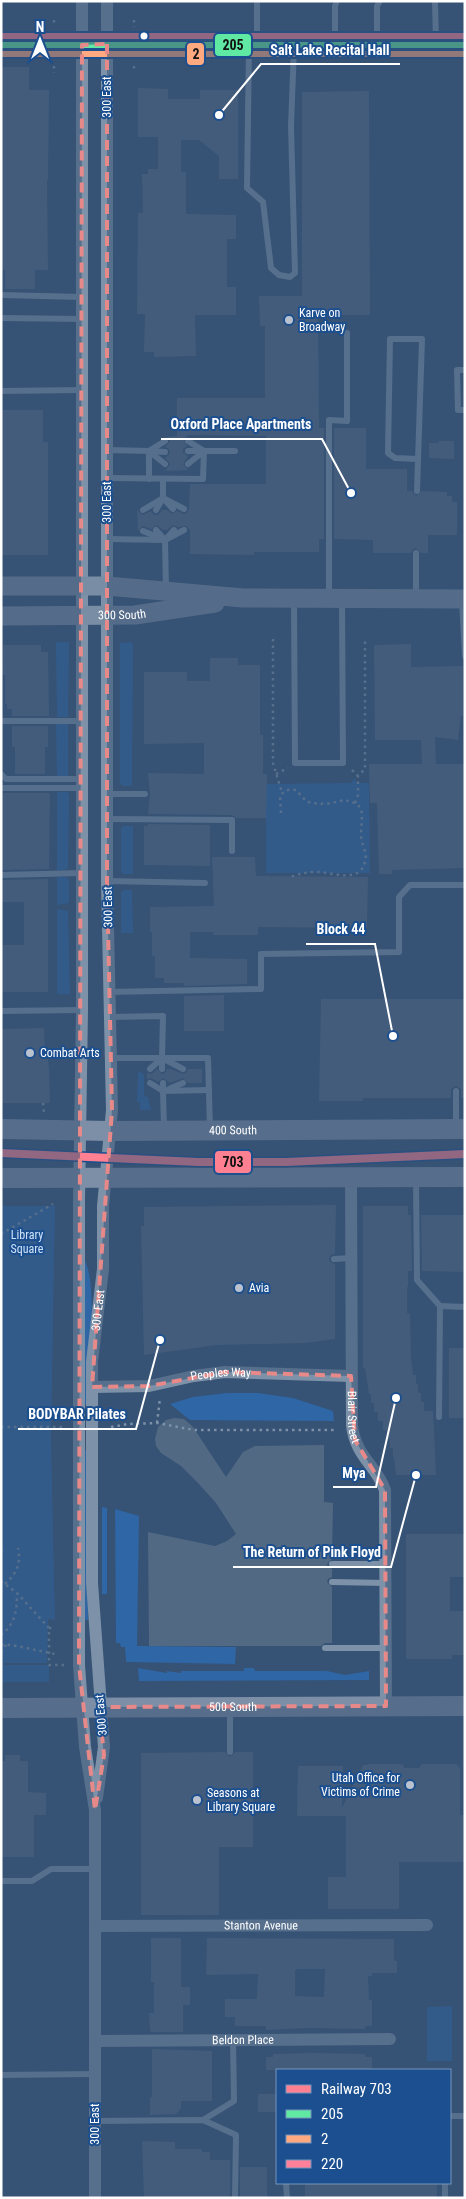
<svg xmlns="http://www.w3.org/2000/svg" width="466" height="2199" viewBox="0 0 466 2199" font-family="'Roboto Condensed',sans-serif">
	<rect width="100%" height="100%" fill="#365274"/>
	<g fill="#2f66a5">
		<path d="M56,642H69L68,717H57Z"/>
		<path d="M130,642L133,644L132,786H123L120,783V643Z"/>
		<path d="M56,723H68V776L57,777Z"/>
		<path d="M354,778L357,783H369L370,873H266V784L351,783Z"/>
		<path d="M57,792H67L69,794L68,868L65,870H57Z"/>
		<path d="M123,826H133V874H123L121,872V828Z"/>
		<path d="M57,877H66L69,879V903L57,905Z"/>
		<path d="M124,890H132L133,933H121V893Z"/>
		<path d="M57,909L68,911L70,994H57Z"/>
		<path d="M138,1072L143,1073L144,1077V1096L148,1097L151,1110H140V1102H137Z"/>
		<path d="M1,1206H55L51,1438L55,1620L48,1619L47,1663H1Z"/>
		<path d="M84,1259C99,1284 88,1372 86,1405L83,1404Z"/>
		<path d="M227,1393H258L293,1398L333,1411L334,1421L190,1420L170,1404L193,1397Z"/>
		<path d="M83,1450H86L88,1620H84Z"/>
		<path d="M102,1507L107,1508V1594H102Z"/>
		<path d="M115,1509L139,1516L137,1646L236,1647L235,1664L126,1662L125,1647H121L120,1643H116Z"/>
		<rect x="1" y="1665" width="48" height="17"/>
		<path d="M138,1668L167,1673V1671L181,1673V1671H244V1668H254L255,1671H327L345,1675L369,1671V1680L139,1681Z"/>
		<path d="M452,2006V2061H427V2007Z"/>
	</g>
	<g fill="#526984" fill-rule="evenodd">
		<path d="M2,67H29V90H49L48,180H47L48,270H35V289H5V270H1Z"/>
		<path d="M138,88L168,89V99H200V90H238V179H219V156L199,140H181V172H186V214L236,215V239H227V287H236V315H195L196,356L154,357V352H144L145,314H137L138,213H143L142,174H148V169H158V137H138Z"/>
		<path d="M369,91L370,315H318L319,428H324V539H319V552H254V555L190,554V530L186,526L178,527L173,525L167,530H163L157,525L151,529L143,526L138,531L137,510L143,515L151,511L154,515H158L162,510H167L172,514L177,511L184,514L187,513L189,509L190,484H266V436L188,435L183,440L187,446L183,449V453L188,456L183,464L188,470L165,471L170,464L165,458L170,453L169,449L165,447L170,441L167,437L177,436V398H265V326H260L259,296H302V92Z"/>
		<path d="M1,410H43V442H48V555H1Z"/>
		<path d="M334,428H366V469H407V491H412L416,496L422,491L447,492V496H452V502H457V535H428V553H421L416,548L413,549L411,553H373V540L334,539Z"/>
		<path d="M438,441H454V459L429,458V443H439Z"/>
		<path d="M411,644V667L463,666V716H461L458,740L435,737L436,764H465V868L392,870V874H379L377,803H370L369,764H422L421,740H375L374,645Z"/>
		<path d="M3,645H41V652H48L49,716H12V709H7V704H5V675H1Z"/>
		<path d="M210,658H238V665H260V735H263V774H267L266,818H236L232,815L148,814L150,794L148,773L204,774V743L144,744V672H187V681H210Z"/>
		<path d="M12,726H48V747H45V774H15V747H12Z"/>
		<path d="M1,793H50L49,869L1,870Z"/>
		<path d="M148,824L210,825V866L144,865V826H148Z"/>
		<path d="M212,857H255L256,876L368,877L367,928L258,927V935H213V932H190V958L247,959V984L184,986V983H164V978H155V956H152V932H150V907L214,906Z"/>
		<path d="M48,879V992H1V945H24V902H1V880Z"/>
		<path d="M224,995V1031H184V996Z"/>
		<path d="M321,999H465V1098H461V1089L456,1086L451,1089V1098H363V1101H319Z"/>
		<path d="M44,1028L45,1059H48L49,1070L50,1103H1V1029Z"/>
		<path d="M157,1069L162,1074L165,1073L167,1069H171L183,1074L186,1073L188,1069H202V1083H188L183,1078L170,1083L163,1078L158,1082L151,1078L147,1079V1073L152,1074Z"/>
		<path d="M336,1205L335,1254L331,1255L329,1259L330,1262L335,1264V1339L305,1343L217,1345L144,1355L141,1226H144V1207Z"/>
		<path d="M363,1206H408V1215H411L412,1271H408V1287H407V1313L410,1314L411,1357L413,1375H416V1384H418V1393H421V1402H424V1411H433L436,1475H396L394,1457H393V1448H390V1439H387V1430H383V1421H378V1412H374V1403H371V1394H369L365,1368H363Z"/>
		<path d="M421,1215H465V1272L422,1271Z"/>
		<rect x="449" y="1348" width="16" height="70"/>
		<path d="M174,1418L184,1419L193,1427L226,1477L243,1452L255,1446L324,1445V1502L333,1503L332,1559L327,1564L328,1567L332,1569V1577L328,1579L327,1582L332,1587V1643H325L321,1646H149L148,1532L215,1546L227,1541L236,1534L216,1503L198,1483L181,1466L161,1453L156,1446L155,1439L158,1427L166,1420Z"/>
		<path d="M406,1534H465V1577H450V1611H465V1655H452V1659H406Z"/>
		<path d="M225,1752L230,1757L235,1752H253V1847H219V1915H141V1753Z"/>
		<path d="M5,1755H20V1761H28V1792L46,1793V1815H34V1857H1V1761H5Z"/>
		<path d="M369,1764H397L403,1765L404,1768H419L422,1764H456L460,1768V1815H465V1862H399V1909H328V1877H346V1816H297L298,1766H343L342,1808L363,1765H368Z"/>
		<path d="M151,1938H181V1987H190V2005H183V2032H151L150,2030L149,2013H154V1982H151Z"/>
		<path d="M207,1938L394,1939V1961H397V1973H372V1976H368L369,2000H372V2026H365V2029L308,2028L266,2030V2026H235V2017H225V1999H257L258,1974L206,1975ZM297,1969H325L324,1997L295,1996V1971Z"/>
		<path d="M152,2049L212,2051V2101H181V2108L176,2114L150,2115V2097H152Z"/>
		<path d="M313,2053L365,2054V2057H372V2070H266V2057H273V2054Z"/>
		<rect x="258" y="2094" width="19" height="18"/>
		<path d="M142,2141L175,2142V2149H202V2152H210V2160H230V2198H144Z"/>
		<rect x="240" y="2167" width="27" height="31"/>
		<rect x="305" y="2183" width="132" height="15"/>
	</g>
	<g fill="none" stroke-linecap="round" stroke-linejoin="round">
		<g stroke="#7d92a8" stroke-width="2.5" stroke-dasharray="2.5 4" stroke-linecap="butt">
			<path d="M54,20V25"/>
			<path d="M134,20V27"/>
			<path d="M54,66V73"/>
			<path d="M134,66V71"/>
			<path d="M273,639V763L282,793"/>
			<path d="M352,770L358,776"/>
			<path d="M276,774L288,768"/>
			<path d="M355,803L358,795V776L365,769V639"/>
			<path d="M281,813L280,797C283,790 289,789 296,790L306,801L311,803L326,804L345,800L355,803L361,808C363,818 361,825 361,835C361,844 368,854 365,862C360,884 332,872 317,872C307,872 299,874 290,877"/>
			<path d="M43,1103L44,1112"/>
			<path d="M1,1234L53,1204"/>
			<path d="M157,1423L160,1398"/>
			<path d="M1,1427H66"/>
			<path d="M111,1427L128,1424L157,1423L194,1430H336"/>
			<path d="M1,1551L2,1549"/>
			<path d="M1,1581L17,1593L49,1628V1665H66"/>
			<path d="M5,1584C17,1573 21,1564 18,1548"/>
			<path d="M49,1628H55"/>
			<path d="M1,1635C15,1624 17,1611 17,1594"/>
			<path d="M1,1645H12L55,1654"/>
			<path d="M1,1652L6,1645"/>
		</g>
		<g stroke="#7d92a8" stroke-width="6">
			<path d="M435,1L436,42"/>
			<path d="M377,42V6L380,1"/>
			<path d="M257,43V1"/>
			<path d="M335,44V6L337,1"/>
			<path d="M249,46L247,188L263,202L271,268L279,275L290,277L295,273L291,126L294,47"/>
			<path d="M1,295L82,297"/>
			<path d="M1,318L82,319"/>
			<path d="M465,370H457L458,410H465"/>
			<path d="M1,391L82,390"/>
			<path d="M188,441L204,451H188"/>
			<path d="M107,450L149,451V479"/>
			<path d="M149,451L165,464"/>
			<path d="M165,452L149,451L165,441"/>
			<path d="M188,464L204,451"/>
			<path d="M107,478L203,479L204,451H235"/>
			<path d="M163,479V498"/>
			<path d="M417,491L422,339H390L388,453L395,458L418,459"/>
			<path d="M173,509L163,498L184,509"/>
			<path d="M143,510L163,498L156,510"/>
			<path d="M174,530L165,540L184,530"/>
			<path d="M143,531L165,540L156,530"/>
			<path d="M107,539L165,540L166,589"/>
			<path d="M329,598V420L347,421V333"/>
			<path d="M416,598V553"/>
			<path d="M294,600L295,763H343L342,601"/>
			<path d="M462,600L465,656"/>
			<path d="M1,721H82"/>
			<path d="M1,774L6,779H82"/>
			<path d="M1,788H82"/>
			<path d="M108,794H145"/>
			<path d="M108,819L232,820V851"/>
			<path d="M1,875L82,873"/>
			<path d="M107,881L205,883"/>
			<path d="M109,992L261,989V954L399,952V897L410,885H465"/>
			<path d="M1,1011L82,1010"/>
			<path d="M109,1017L163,1016L162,1058L183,1069"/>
			<path d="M112,1058H208L210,1129"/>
			<path d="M150,1069L162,1058V1069"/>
			<path d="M150,1083L163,1091V1083"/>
			<path d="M169,1089L183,1083"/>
			<path d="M456,1091V1127"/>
			<path d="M164,1127L163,1091L209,1090"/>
			<path d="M416,1180L417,1280L440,1306L439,1417"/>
			<path d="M334,1259L351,1258"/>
			<path d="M440,1306L465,1307"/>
			<path d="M332,1564H386"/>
			<path d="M332,1582L386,1583"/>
			<path d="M325,1648H386"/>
			<path d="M230,1710V1752"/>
			<path d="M1,1881H32L51,1869H95"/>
			<path d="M1,2075L95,2074"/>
			<path d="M450,2116H465"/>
			<path d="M203,2120L234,2101L233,2040"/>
			<path d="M95,2121L203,2120L236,2135L235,2198"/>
			<path d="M286,2183L287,2198"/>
			<path d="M445,2183V2198"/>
		</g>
		<g stroke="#7d92a8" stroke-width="12">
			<path d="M82,1V1010L79,1200V1665L85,1747L95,1810V2198"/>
			<path id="s1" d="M351,1177L352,1426C356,1457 376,1465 385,1490L386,1706"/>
			<path id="s2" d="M92,1387L149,1386L194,1376L225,1372L351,1376"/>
			<path id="s3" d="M97,1798L104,1747L92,1583V1362L103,1269V1206L112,1110L107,881V1"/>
			<path id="s4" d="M95,1926L427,1925"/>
			<path id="s5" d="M95,2041L390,2039"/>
		</g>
		<g stroke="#798da4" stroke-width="19">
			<path d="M1,45H465"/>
			<path d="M1,586H107L243,598L465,599"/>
			<path id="s6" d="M1,616L135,615L215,603"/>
		</g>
		<g stroke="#7d8ea7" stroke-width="20">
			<path id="s7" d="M1,1129L110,1131L465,1129"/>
			<path d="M1,1178L465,1177"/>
			<path id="s8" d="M1,1708L465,1706"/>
		</g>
		<g stroke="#1b4f8f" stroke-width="10">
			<path id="bus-1" d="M1,45H465"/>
		</g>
		<g stroke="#1b4f8f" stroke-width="10">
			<path id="bus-2" d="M1,54H465"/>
		</g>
		<g stroke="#1b4f8f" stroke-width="10">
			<path id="bus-3" d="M1,36H465"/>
		</g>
		<use href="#bus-1" stroke="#60e9a3" stroke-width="6"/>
		<use href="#bus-2" stroke="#ffa980" stroke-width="6"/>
		<use href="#bus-3" stroke="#ff8098" stroke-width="6"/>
		<g stroke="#1b4f8f" stroke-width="11">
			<path id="rail-1" d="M1,1153L198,1162H286L465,1154"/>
		</g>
		<use href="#rail-1" stroke="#ff8091" stroke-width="8"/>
	</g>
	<path d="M0 0H466V2199H0ZM107,44V881L112,1110L92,1387L149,1386L225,1372L351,1376L355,1440L385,1490L386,1706L99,1707L104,1755L95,1810L79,1665L82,45Z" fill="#365274" fill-opacity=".55" fill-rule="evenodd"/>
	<path fill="none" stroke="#e88989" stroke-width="4" stroke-dasharray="10 6" stroke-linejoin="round" d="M107,44V881L112,1110L92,1387L149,1386L225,1372L351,1376L355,1440L385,1490L386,1706L99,1707L104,1755L95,1810L79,1665L82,45Z"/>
	<circle fill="#fff" stroke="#1b4f8f" stroke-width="2" cx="144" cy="36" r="4.5"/>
	<g fill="#b9c2ce" stroke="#1b4f8f" stroke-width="2">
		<circle cx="289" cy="320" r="5"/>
		<circle cx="30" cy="1053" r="5"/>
		<circle cx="239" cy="1288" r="5"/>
		<circle cx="410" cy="1785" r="5"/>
		<circle cx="197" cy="1800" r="5"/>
	</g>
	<g text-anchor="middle" stroke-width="4" stroke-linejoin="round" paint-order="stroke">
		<g font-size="12" fill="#fff" stroke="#1b4f8f">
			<text transform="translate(107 97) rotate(-90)" y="4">300 East</text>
			<text transform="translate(107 502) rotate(-90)" y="4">300 East</text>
			<text dy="4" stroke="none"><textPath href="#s6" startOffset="121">300 South</textPath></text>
			<text transform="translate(108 907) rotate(-91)" y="4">300 East</text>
			<text dy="4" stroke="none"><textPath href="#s7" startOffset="232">400 South</textPath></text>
			<text dy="4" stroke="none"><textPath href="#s3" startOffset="489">300 East</textPath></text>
			<text dy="4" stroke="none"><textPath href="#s2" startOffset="130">Peoples Way</textPath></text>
			<text dy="4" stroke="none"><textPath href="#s1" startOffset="240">Blair Street</textPath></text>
			<text dy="4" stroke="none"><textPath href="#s8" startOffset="232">500 South</textPath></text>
			<text transform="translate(101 1715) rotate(-95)" y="4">300 East</text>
			<text dy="4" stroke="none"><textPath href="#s4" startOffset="166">Stanton Avenue</textPath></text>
			<text dy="4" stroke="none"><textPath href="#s5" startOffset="148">Beldon Place</textPath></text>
			<text transform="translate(95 2124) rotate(-90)" y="4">300 East</text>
		</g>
		<g font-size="12" fill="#fff" stroke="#1b4f8f" text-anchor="start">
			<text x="299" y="317">Karve on<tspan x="299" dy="14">Broadway</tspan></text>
			<text x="40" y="1057">Combat Arts</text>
			<text x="249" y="1292">Avia</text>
			<text x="400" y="1782" text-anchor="end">Utah Office for<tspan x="400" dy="14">Victims of Crime</tspan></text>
			<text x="207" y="1797">Seasons at<tspan x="207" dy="14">Library Square</tspan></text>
		</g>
		<g font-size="12" fill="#cfe3fa" stroke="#1b4f8f">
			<text x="27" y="1239">Library<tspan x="27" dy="14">Square</tspan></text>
		</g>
	</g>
	<path fill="none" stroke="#fff" stroke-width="2" d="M219 115L261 64H400M351 493L322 439H161M393 1036L375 944H306M160 1340L136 1429H18M396 1398L376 1487H333M416 1475L391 1567H233"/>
	<g fill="#fff" stroke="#1b4f8f" stroke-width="2">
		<circle cx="219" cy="115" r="5"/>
		<circle cx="351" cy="493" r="5"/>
		<circle cx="393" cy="1036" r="5"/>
		<circle cx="160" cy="1340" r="5"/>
		<circle cx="396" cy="1398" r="5"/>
		<circle cx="416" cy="1475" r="5"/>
	</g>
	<g font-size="14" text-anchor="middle" font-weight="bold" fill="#fff" stroke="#1b4f8f" stroke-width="4" stroke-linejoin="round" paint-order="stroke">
		<text x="330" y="55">Salt Lake Recital Hall</text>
		<text x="241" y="429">Oxford Place Apartments</text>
		<text x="341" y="934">Block 44</text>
		<text x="77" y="1419">BODYBAR Pilates</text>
		<text x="354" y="1478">Mya</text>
		<text x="312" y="1557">The Return of Pink Floyd</text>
	</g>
	<g stroke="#1b4f8f" stroke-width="2">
		<rect x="214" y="33" width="38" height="24" rx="5" fill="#60e9a3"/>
		<rect x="186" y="42" width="19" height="24" rx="5" fill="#ffa980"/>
		<rect x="214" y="1150" width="38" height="24" rx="5" fill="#ff8091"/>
	</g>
	<g font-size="14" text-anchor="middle" font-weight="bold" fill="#111">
		<text x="233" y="50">205</text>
		<text x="196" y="59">2</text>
		<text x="233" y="1167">703</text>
	</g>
	<rect width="466" height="2199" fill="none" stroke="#ffffff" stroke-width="5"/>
	<rect x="276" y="2069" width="175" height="115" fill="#1b4f8f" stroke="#7695bc"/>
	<rect x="286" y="2085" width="25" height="8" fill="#ff8091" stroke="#7695bc"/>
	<text x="321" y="2094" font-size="15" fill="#ffffff">Railway 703</text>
	<rect x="286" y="2110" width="25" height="8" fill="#60e9a3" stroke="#7695bc"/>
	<text x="321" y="2119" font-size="15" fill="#ffffff">205</text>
	<rect x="286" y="2135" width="25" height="8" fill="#ffa980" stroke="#7695bc"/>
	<text x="321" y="2144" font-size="15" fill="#ffffff">2</text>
	<rect x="286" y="2160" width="25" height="8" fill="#ff8098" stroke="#7695bc"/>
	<text x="321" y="2169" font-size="15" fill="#ffffff">220</text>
	<g transform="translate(40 40)" stroke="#1b4f8f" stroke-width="4" paint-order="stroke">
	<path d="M0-4L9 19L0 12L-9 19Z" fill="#ffffff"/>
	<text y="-8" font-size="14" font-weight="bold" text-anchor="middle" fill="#ffffff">N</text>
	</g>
</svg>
